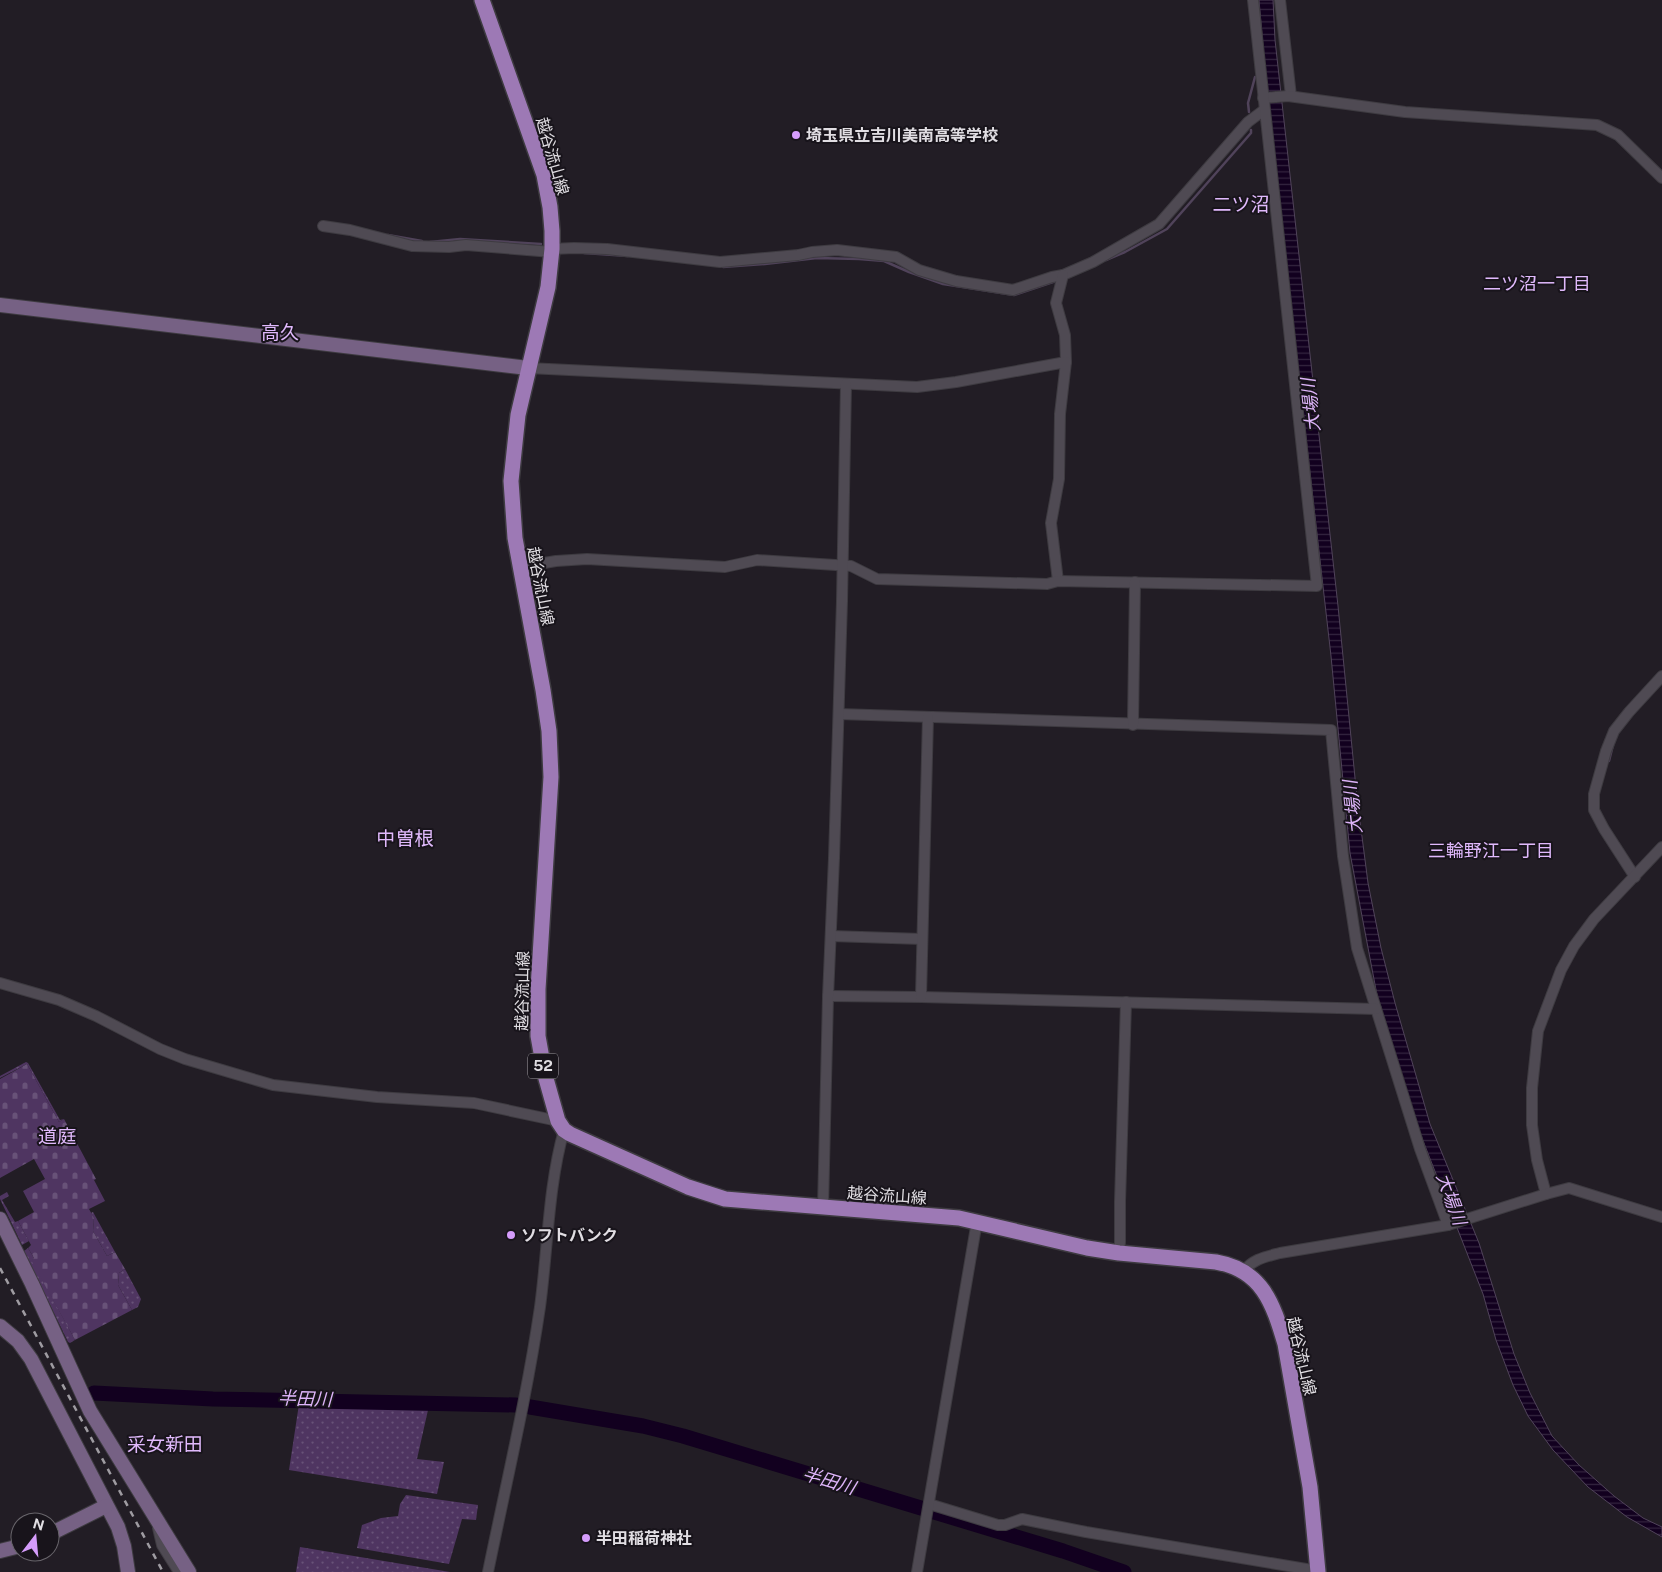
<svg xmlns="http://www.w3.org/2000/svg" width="1662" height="1572" viewBox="0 0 1662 1572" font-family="'Public Sans','Noto Sans JP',sans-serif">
	<defs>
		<pattern id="grass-dots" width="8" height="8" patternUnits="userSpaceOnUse" patternTransform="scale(1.25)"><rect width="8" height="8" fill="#4f3561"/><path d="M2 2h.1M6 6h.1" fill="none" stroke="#685278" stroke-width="1.8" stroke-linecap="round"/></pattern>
		<pattern id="cemetery-stones" width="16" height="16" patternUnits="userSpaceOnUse" patternTransform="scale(1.25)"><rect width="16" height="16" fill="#4f3561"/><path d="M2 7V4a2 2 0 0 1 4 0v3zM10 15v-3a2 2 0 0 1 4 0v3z" fill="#685278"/></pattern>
		<pattern id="water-rules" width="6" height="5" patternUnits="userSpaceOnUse" patternTransform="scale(1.25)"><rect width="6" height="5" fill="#12001f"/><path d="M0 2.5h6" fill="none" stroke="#34253f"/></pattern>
	</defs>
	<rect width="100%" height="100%" fill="#221d25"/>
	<g fill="url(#grass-dots)">
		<path d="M26,1062L28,1063L60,1120L64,1119L59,1122L27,1064L0,1078V1076Z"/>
		<path d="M7,1192L9,1196L2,1200L15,1222L18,1221L29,1241L22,1245L0,1199V1196Z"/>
		<path d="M93,1212L115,1252L107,1256L93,1231L94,1218L91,1213Z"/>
		<path d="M28,1248L34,1258L32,1260L75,1340L70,1343L68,1342L24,1251Z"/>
		<path d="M125,1269L141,1299L138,1307L132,1310L118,1285L119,1273Z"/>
		<path d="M299,1404L428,1410L417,1459L444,1462L437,1494L289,1470Z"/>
		<path d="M406,1495L478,1505L476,1520L462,1519L449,1564L357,1548L362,1525L381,1518L398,1516L400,1504Z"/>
		<path d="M300,1547L450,1572H296Z"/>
	</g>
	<path fill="url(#cemetery-stones)" d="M27,1064L59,1122L64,1119L96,1179L94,1180L105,1201L89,1209L94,1218L93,1231L107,1256L115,1252L125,1269L119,1273L118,1285L132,1310L75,1340L31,1260L34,1258L28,1248L31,1245L18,1221L34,1212L23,1191L45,1179L34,1159L0,1178V1079Z"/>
	<path fill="url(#water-rules)" stroke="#50435a" d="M1259,0H1273L1275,40L1338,606L1357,798L1368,883L1381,948L1395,1003L1430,1124L1479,1243L1514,1354L1530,1393L1552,1436L1579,1465L1614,1496L1643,1518L1662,1527V1537L1627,1517L1588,1487L1553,1450L1528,1416L1513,1385L1496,1340L1483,1294L1400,1082L1377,995L1350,853L1331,656L1269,115Z"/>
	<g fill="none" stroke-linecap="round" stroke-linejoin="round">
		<g stroke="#50435a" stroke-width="2.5">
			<path d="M1249,112L1248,103L1255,77"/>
			<path d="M388,235L422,241"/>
			<path d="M430,242L460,239L541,244"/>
			<path d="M584,253L628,256"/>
			<path d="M1106,260L1125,252L1167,229L1251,133V130"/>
			<path d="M723,267L765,264L817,258L859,259L884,261L909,272L943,284L1014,295L1059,280"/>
			<path d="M1609,761L1613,745"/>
		</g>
		<g stroke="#12001f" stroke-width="15">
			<path d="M94,1393L213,1399L516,1405"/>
			<path d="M530,1407L643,1426L683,1436L1063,1551L1124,1572"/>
		</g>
		<g stroke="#3e3b41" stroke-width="12">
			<g id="street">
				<path d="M1280,0L1291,96"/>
				<path d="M1263,98L1288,96L1405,112L1597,125L1618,135L1662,178"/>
				<path d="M323,226L350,230L412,246L449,247L466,245L552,252"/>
				<path d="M552,249L574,248L607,249L720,262L798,255L812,252L837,250L896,257L919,270L956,281L1013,290L1052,277L1063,275L1093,262L1159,224L1248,122L1264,110"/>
				<path d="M1063,275L1056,303L1065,335L1066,362"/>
				<path d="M528,368L917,387L956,382L1066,362L1060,414L1059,479L1051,523L1058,581"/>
				<path d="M520,567L556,561L587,559L725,567L757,560L851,566L877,579L1047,584L1058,581L1317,586L1253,0"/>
				<path d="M839,714L1331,730L1343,856L1357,948L1420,1149L1448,1225"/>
				<path d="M1133,725L1135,582"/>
				<path d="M1635,877L1604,829L1594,810V794L1606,751L1614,731L1629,712L1662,676"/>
				<path d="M831,936L922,939"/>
				<path d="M0,983L59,1000L96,1016L160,1049L185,1059L273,1085L377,1097L474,1103L558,1121"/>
				<path d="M828,996L921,997L1376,1009"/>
				<path d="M921,997L928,717"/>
				<path d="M1546,1194L1537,1160L1532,1125V1088L1538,1031L1561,970L1574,946L1594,919L1662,847"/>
				<path d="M823,1208L828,997L834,858L842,601L846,384"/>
				<path d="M1119,1253L1120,1242V1202L1126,1002"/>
				<path d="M1244,1271C1253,1259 1265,1257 1280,1253L1448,1225L1546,1194L1569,1188L1662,1217"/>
				<path d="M929,1504L998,1525H1005L1022,1519L1086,1532L1318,1571"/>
				<path d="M158,1528L162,1545L179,1572"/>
				<path d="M488,1572C506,1484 527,1396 540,1307C548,1248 548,1187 564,1130"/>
				<path d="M917,1572L977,1221"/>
			</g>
		</g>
		<g stroke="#3e3b41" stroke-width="16">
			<g id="secondary">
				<path d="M0,305L528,368"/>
				<path d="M0,1219L32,1284L90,1411L189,1572"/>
				<path d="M0,1326L18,1341L31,1359L118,1527L124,1546L128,1572"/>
				<path d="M50,1534L106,1506"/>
				<path d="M0,1551L20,1546"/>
			</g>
		</g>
		<g stroke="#3e3b41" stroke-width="18">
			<path id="primary" d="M482,0L544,175L550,207L552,231V249L548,287L518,415L511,481L515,538L543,690L549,731L551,777L538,989V1036L545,1075L554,1107L558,1121L564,1130L570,1134L688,1187L725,1199L959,1218L1087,1248L1119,1253L1216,1262C1262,1270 1273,1303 1285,1344L1310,1487L1318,1572"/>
		</g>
		<use href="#street" stroke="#4f4a53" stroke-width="10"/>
		<use href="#secondary" stroke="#766184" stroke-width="14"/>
		<use href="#primary" stroke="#9d79b5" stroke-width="15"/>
		<path stroke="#9f9ca2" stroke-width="2.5" stroke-dasharray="6 6" stroke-linecap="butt" d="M0,1268L163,1572"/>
	</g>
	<g fill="#d59cfb" stroke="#18141b" stroke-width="2">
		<circle cx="796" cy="135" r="5"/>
		<circle cx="511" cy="1235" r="5"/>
		<circle cx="586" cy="1538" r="5"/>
	</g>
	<g text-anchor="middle" stroke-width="4" stroke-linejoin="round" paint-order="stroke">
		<rect fill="#18141b" stroke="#a5a1a7" stroke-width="1" x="528" y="1053.5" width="30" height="25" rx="4"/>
		<g font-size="15" font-weight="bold" fill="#e1dee3">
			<text x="543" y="1071">52</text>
		</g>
		<g font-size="16" font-weight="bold" fill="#e1dee3" stroke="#18141b" text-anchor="start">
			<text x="806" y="141">埼玉県立吉川美南高等学校</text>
			<text x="521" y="1241">ソフトバンク</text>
			<text x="596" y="1544">半田稲荷神社</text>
		</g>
		<g font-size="16" fill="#e1dee3" stroke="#18141b">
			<text transform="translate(553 156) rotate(74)" y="6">越谷流山線</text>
			<text transform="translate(541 586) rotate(79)" y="6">越谷流山線</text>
			<text transform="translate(522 991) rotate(-89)" y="6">越谷流山線</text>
			<text transform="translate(887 1195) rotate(4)" y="6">越谷流山線</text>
			<text transform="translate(1302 1356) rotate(77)" y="6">越谷流山線</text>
		</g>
		<g font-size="18" fill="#e0b9fc" stroke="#18141b">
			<text x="1537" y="290">二ツ沼一丁目</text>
			<text x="1491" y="857">三輪野江一丁目</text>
		</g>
		<g font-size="18" font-style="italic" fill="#ddb4f9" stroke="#18141b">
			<text transform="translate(1311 405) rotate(-96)" y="6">大場川</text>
			<text transform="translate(1353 807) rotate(-96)" y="6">大場川</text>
			<text transform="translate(1451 1199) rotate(70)" y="6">大場川</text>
			<text transform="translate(305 1399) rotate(2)" y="6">半田川</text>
			<text transform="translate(829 1481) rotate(17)" y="6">半田川</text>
		</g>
		<g font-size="19" fill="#e0b9fc" stroke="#18141b">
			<text x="1241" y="211">二ツ沼</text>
			<text x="280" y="339">高久</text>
			<text x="405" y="845">中曽根</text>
			<text x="57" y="1143">道庭</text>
			<text x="165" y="1451">采女新田</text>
		</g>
	</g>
	<g transform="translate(35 1537) rotate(16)"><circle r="24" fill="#18141b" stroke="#68656b"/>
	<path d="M0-4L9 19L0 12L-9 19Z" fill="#d59cfb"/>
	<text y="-8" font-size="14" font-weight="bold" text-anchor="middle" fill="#e1dee3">N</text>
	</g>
</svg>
